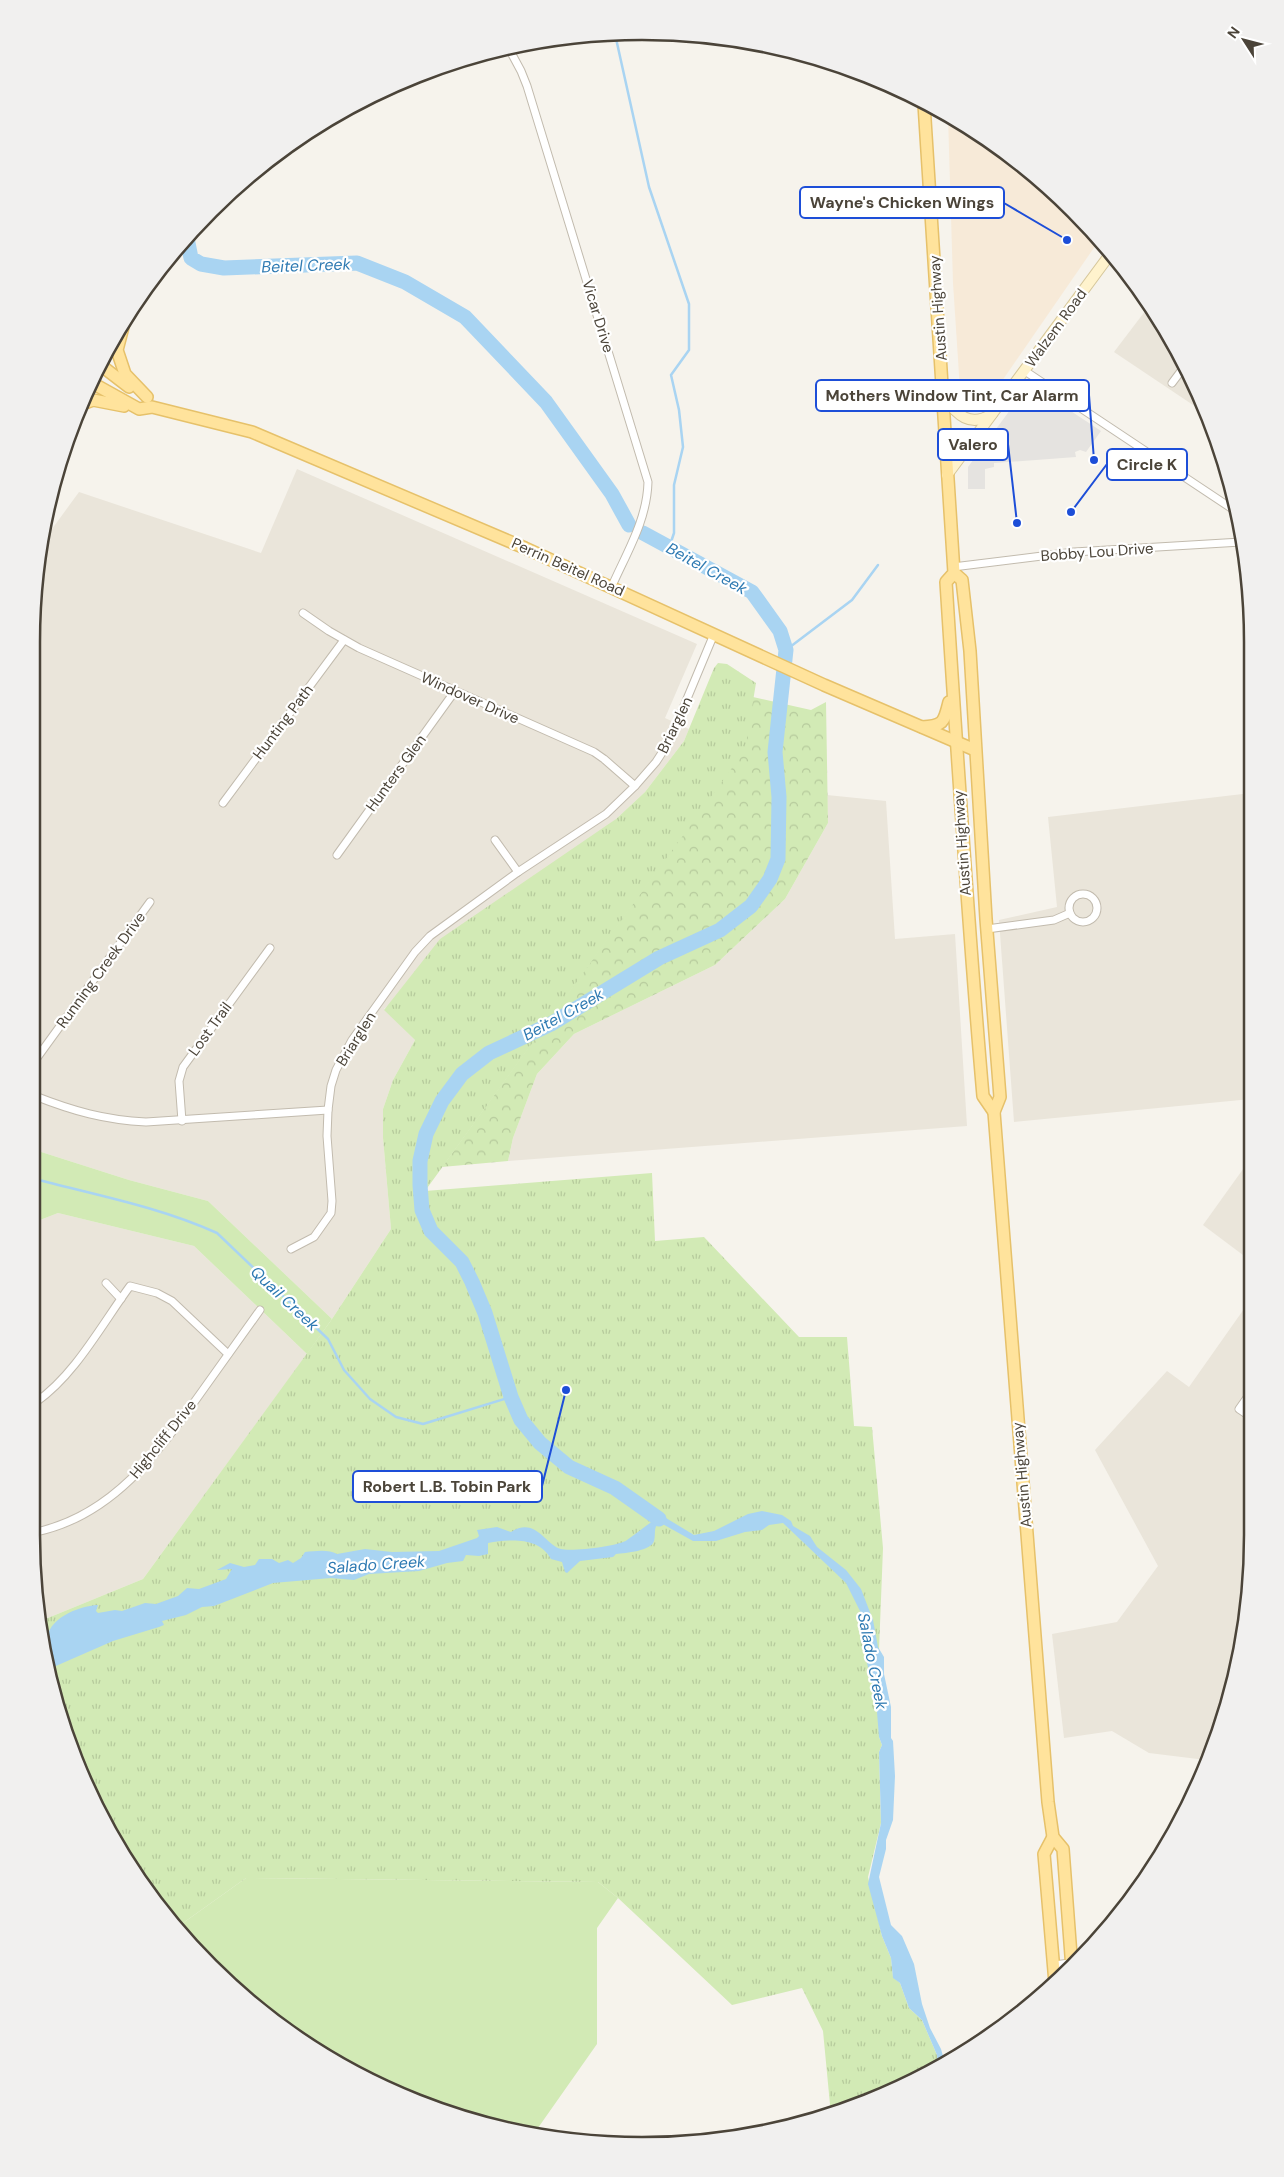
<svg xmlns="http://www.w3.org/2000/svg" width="1284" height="2177" viewBox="0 0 1284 2177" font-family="'DM Sans',sans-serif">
	<defs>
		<pattern id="forest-crowns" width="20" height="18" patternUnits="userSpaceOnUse" patternTransform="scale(1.25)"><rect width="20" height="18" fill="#d2eab5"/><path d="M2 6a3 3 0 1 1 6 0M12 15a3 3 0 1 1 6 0" fill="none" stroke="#b6ca9c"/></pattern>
		<pattern id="park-tufts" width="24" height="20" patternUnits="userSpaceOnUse" patternTransform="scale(1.25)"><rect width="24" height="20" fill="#d2eab5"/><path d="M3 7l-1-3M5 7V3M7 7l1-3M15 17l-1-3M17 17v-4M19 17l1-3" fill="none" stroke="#b6ca9c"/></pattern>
	</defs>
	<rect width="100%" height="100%" fill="#f6f3ec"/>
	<g fill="#eae5da">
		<path d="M1149,306L1171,337L1202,411L1114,352Z"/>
		<path d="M297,469L697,644L665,718L689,729L684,741L645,792L616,819L384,1009L415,1040L393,1080L383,1109V1138L391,1229L332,1319L208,1201L129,1180L35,1150L33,602L48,526L52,529L79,492L261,553Z"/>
		<path d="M1251,793V1099L1014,1122L999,920L1057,907L1048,817Z"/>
		<path d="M827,795L886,801L895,939L955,934L967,1126L508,1161L513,1138L537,1074L574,1034L715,965L785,899L828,823Z"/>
		<path d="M1251,1158V1261L1203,1225Z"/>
		<path d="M58,1213L194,1246L307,1354L143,1579L38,1622L37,1615L35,1222Z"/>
		<path d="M1251,1299V1575L1220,1732L1206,1760L1149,1753L1112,1731L1064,1738L1052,1634L1117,1622L1158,1566L1095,1450L1167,1371L1189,1387Z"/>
	</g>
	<path fill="#f7ead8" d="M948,116L982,134L1100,239L982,410L961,405L953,283Z"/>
	<g fill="#d2eab5">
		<path d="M35,1150L129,1180L208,1201L332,1319L307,1354L194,1246L58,1213L35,1222Z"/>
		<path d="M246,1878L598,1882L618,1898L597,1928V2044L533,2135L446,2113L302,2043L210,1967L176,1928Z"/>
	</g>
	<path fill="url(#forest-crowns)" d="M753,697L811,710L826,702L828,823L785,899L715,965L574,1034L537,1074L513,1138L508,1161L442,1167L744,750Z"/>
	<path fill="url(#park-tufts)" d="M718,663L727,664L756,683L745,750L425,1191L652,1173L655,1241L704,1237L799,1337H847L854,1426L872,1427L883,1548L878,1676L879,1737L882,1745L879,1752L881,1823L868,1877L882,1936L891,1958L893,1977L900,1983L909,2008L922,2020L937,2055L938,2067L912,2083L831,2115L823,2031L802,1988L732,2005L618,1898L598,1882L246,1878L176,1928L157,1907L94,1805L64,1731L38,1622L143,1579L332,1319L391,1229L383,1138V1109L393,1080L415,1040L384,1010L440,939L616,819L645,792L684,741L714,668Z"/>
	<path fill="#e5e3e0" d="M1036,388L1101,431L1086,452L1080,450L1075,452L1076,457L994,463V467L985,469V489H968V467L1024,391L1030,395Z"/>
	<path fill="#a9d4f2" d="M762,1511L782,1515L791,1521L793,1526L810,1536L817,1547L846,1570L861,1589L873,1620L878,1647L884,1657V1674L891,1707V1738L893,1741L895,1776L893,1820L886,1840V1849L879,1877L891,1925L902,1936L914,1964L922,2004L930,2028L941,2049L945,2063L938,2067L937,2055L922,2020L909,2008L900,1983L893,1978L891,1958L882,1936L868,1884L881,1823L879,1752L882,1745L879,1737L876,1700L866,1659L870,1650L864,1619L846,1583L783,1523L769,1525L762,1530L745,1532L716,1541H693L659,1522C653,1528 656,1534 654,1541C651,1551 626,1553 616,1554L613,1557L580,1561L567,1573L565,1572L562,1562L551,1559C539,1537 511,1539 488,1543V1554L479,1556L466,1555L463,1561L447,1563L419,1571L369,1574L354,1580L331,1578L273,1583L214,1606L202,1607L186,1615L162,1621L164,1625L159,1627L113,1641L49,1669L44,1647L47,1643C45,1620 77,1606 98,1605L96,1611L98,1613L115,1610L122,1611L145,1603L156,1604L178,1596L187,1588L199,1589L226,1579L232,1569L217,1570L230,1563L244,1567L255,1565L259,1559H272L279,1563L288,1560L293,1563L301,1558L305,1552C315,1551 329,1549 337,1554L365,1549L392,1552L439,1551L477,1538L479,1536L477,1530L497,1527L511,1532C536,1516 545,1545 561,1549C571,1552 620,1546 627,1540C639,1532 649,1523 661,1515L694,1535L714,1531L748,1514Z"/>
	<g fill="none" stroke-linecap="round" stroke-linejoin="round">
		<g stroke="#a9d4f2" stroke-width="2.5">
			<path d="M615,34L649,187L689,304V350L671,375L679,410L683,447L674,485V533L669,548"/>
			<path d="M786,650L852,600L878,565"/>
			<path d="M35,1179C96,1195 160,1207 217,1233L328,1339L344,1370L370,1399L396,1417L423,1424L511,1397"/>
		</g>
		<g stroke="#a9d4f2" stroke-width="15">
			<path d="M187,238L191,258L201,264L224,268L357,263L405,282L465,317L546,402L612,494L629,525"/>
			<path d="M643,533L752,592L780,631L786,650L775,752L779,797L778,859L770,879L751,906L720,930L659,958L551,1024L489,1053L462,1074L442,1101L426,1134L420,1161V1185L422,1210L431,1231L462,1262L472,1282L485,1313L511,1397L521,1420L540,1443L569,1467L615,1488L659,1519"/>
		</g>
		<g stroke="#c2bbae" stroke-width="9">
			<g id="street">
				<path d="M508,47L521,71L527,86L648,482C647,520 627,552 612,586"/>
				<path d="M1025,371L1237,512"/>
				<path d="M1172,383L1184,367"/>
				<path d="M953,567L1074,552L1241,542"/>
				<path d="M303,613L329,631L359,648L594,752L604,759L635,786"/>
				<path d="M223,803L344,640"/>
				<path d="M495,840L518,872"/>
				<path d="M337,855L455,691"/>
				<circle cx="1083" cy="908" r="14"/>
				<path d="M987,929L1054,920L1070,913"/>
				<path d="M34,1062L150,902"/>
				<path d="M35,1096C73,1111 105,1120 146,1122L328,1110"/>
				<path d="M182,1121L179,1081L183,1067L270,948"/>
				<path d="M291,1249L314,1237L331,1213L332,1201L327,1136L328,1110L331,1086L336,1070L352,1040L415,952L430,936L518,872L606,814L635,786L656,762L669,742L714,634"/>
				<path d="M106,1283L121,1299"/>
				<path d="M1251,1392L1239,1409L1251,1417"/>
				<path d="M36,1402C75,1375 102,1324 130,1286L157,1293L172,1301L228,1354"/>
				<path d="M36,1532C112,1516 158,1453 200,1394C220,1366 240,1338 260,1310"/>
				<path d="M1054,1965L1078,1962"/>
			</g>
		</g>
		<g stroke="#d6c79b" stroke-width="12">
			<g id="secondary">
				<path d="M131,310L159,273"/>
				<path d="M944,397C957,415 970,428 992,414"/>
				<path d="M947,475L1111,253"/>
			</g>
		</g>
		<g stroke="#e6c16a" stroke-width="14">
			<g id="primary">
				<path d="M924,104L954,573L946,582C957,754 968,925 983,1096L994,1112"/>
				<path d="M124,323L117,350L125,374L147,397"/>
				<path d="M103,367L129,387"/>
				<path d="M94,384L139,409L152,407L252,432L525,548L824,685L975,750"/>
				<path d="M85,403L93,400L124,406"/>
				<path d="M954,573L962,580L970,651L986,919L1000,1097L994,1112L1048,1802L1053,1837L1063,1849L1072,1969"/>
				<path d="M922,727C944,726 944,722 949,702"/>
				<path d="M1053,1837L1044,1854L1055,1983"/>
			</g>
		</g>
		<use href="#street" stroke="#fff" stroke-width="7"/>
		<use href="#secondary" stroke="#fff3cd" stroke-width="10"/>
		<use href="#primary" stroke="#ffe39c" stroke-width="11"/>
	</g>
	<g text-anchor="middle" stroke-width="4.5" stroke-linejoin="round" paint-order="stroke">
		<g font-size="15" fill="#4b4439" stroke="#fff">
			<text transform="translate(938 308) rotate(-94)" y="5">Austin Highway</text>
			<text transform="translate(598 316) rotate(73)" y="5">Vicar Drive</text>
			<text transform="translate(1056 328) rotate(-54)" y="5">Walzem Road</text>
			<text transform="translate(1097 552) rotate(-4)" y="5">Bobby Lou Drive</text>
			<text transform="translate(568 567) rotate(24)" y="5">Perrin Beitel Road</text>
			<text transform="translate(470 698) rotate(24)" y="5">Windover Drive</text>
			<text transform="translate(283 722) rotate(-53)" y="5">Hunting Path</text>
			<text transform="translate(675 725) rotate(-64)" y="5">Briarglen</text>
			<text transform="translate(396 773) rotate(-54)" y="5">Hunters Glen</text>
			<text transform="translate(962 843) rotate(-94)" y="5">Austin Highway</text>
			<text transform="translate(101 970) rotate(-54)" y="5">Running Creek Drive</text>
			<text transform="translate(210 1029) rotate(-54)" y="5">Lost Trail</text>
			<text transform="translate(356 1039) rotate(-58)" y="5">Briarglen</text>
			<text transform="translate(163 1439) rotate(-51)" y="5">Highcliff Drive</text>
			<text transform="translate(1022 1475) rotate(-95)" y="5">Austin Highway</text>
		</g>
		<g font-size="16" font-style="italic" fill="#2e7ab2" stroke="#fff">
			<text transform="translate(306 265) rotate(-2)" y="6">Beitel Creek</text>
			<text transform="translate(707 568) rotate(29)" y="6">Beitel Creek</text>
			<text transform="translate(563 1014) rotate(-29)" y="6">Beitel Creek</text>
			<text transform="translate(285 1298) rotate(43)" y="6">Quail Creek</text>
			<text transform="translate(376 1564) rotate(-4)" y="6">Salado Creek</text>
			<text transform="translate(873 1661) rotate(79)" y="6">Salado Creek</text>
		</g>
	</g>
	<path d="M0 0H1284V2177H0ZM642 40H642A602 602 0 0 1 1244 642V1535A602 602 0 0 1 642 2137H642A602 602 0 0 1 40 1535V642A602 602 0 0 1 642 40Z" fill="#f1f0ef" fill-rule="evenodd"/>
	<path fill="none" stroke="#4b4439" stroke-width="2.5" d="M642 40H642A602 602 0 0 1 1244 642V1535A602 602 0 0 1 642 2137H642A602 602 0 0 1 40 1535V642A602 602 0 0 1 642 40Z"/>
	<path fill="none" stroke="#1d4ed8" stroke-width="2" d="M1067 240L1004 203M1094 460L1089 395M1017 523L1008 444M1071 512L1107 464M566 1390L542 1486"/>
	<g fill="#1d4ed8" stroke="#fff" stroke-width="2">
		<circle cx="1067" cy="240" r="5"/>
		<circle cx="1094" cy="460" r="5"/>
		<circle cx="1017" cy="523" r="5"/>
		<circle cx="1071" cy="512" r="5"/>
		<circle cx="566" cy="1390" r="5"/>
	</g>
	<g fill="#fff" stroke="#1d4ed8" stroke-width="2">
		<rect x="800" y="187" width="204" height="31" rx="5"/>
		<rect x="816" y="380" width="273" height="31" rx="5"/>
		<rect x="938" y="429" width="70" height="31" rx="5"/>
		<rect x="1107" y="449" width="80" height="31" rx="5"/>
		<rect x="353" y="1471" width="189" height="31" rx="5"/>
	</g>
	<g font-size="16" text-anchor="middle" font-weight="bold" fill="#4b4439">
		<text x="902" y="208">Wayne's Chicken Wings</text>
		<text x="952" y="401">Mothers Window Tint, Car Alarm</text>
		<text x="973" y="450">Valero</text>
		<text x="1147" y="470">Circle K</text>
		<text x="447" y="1492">Robert L.B. Tobin Park</text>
	</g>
	<g transform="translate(1244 40) rotate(306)" stroke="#ffffff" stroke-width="4" paint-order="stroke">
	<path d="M0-4L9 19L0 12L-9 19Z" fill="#4b4439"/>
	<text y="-8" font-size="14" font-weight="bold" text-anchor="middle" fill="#4b4439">N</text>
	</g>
</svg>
